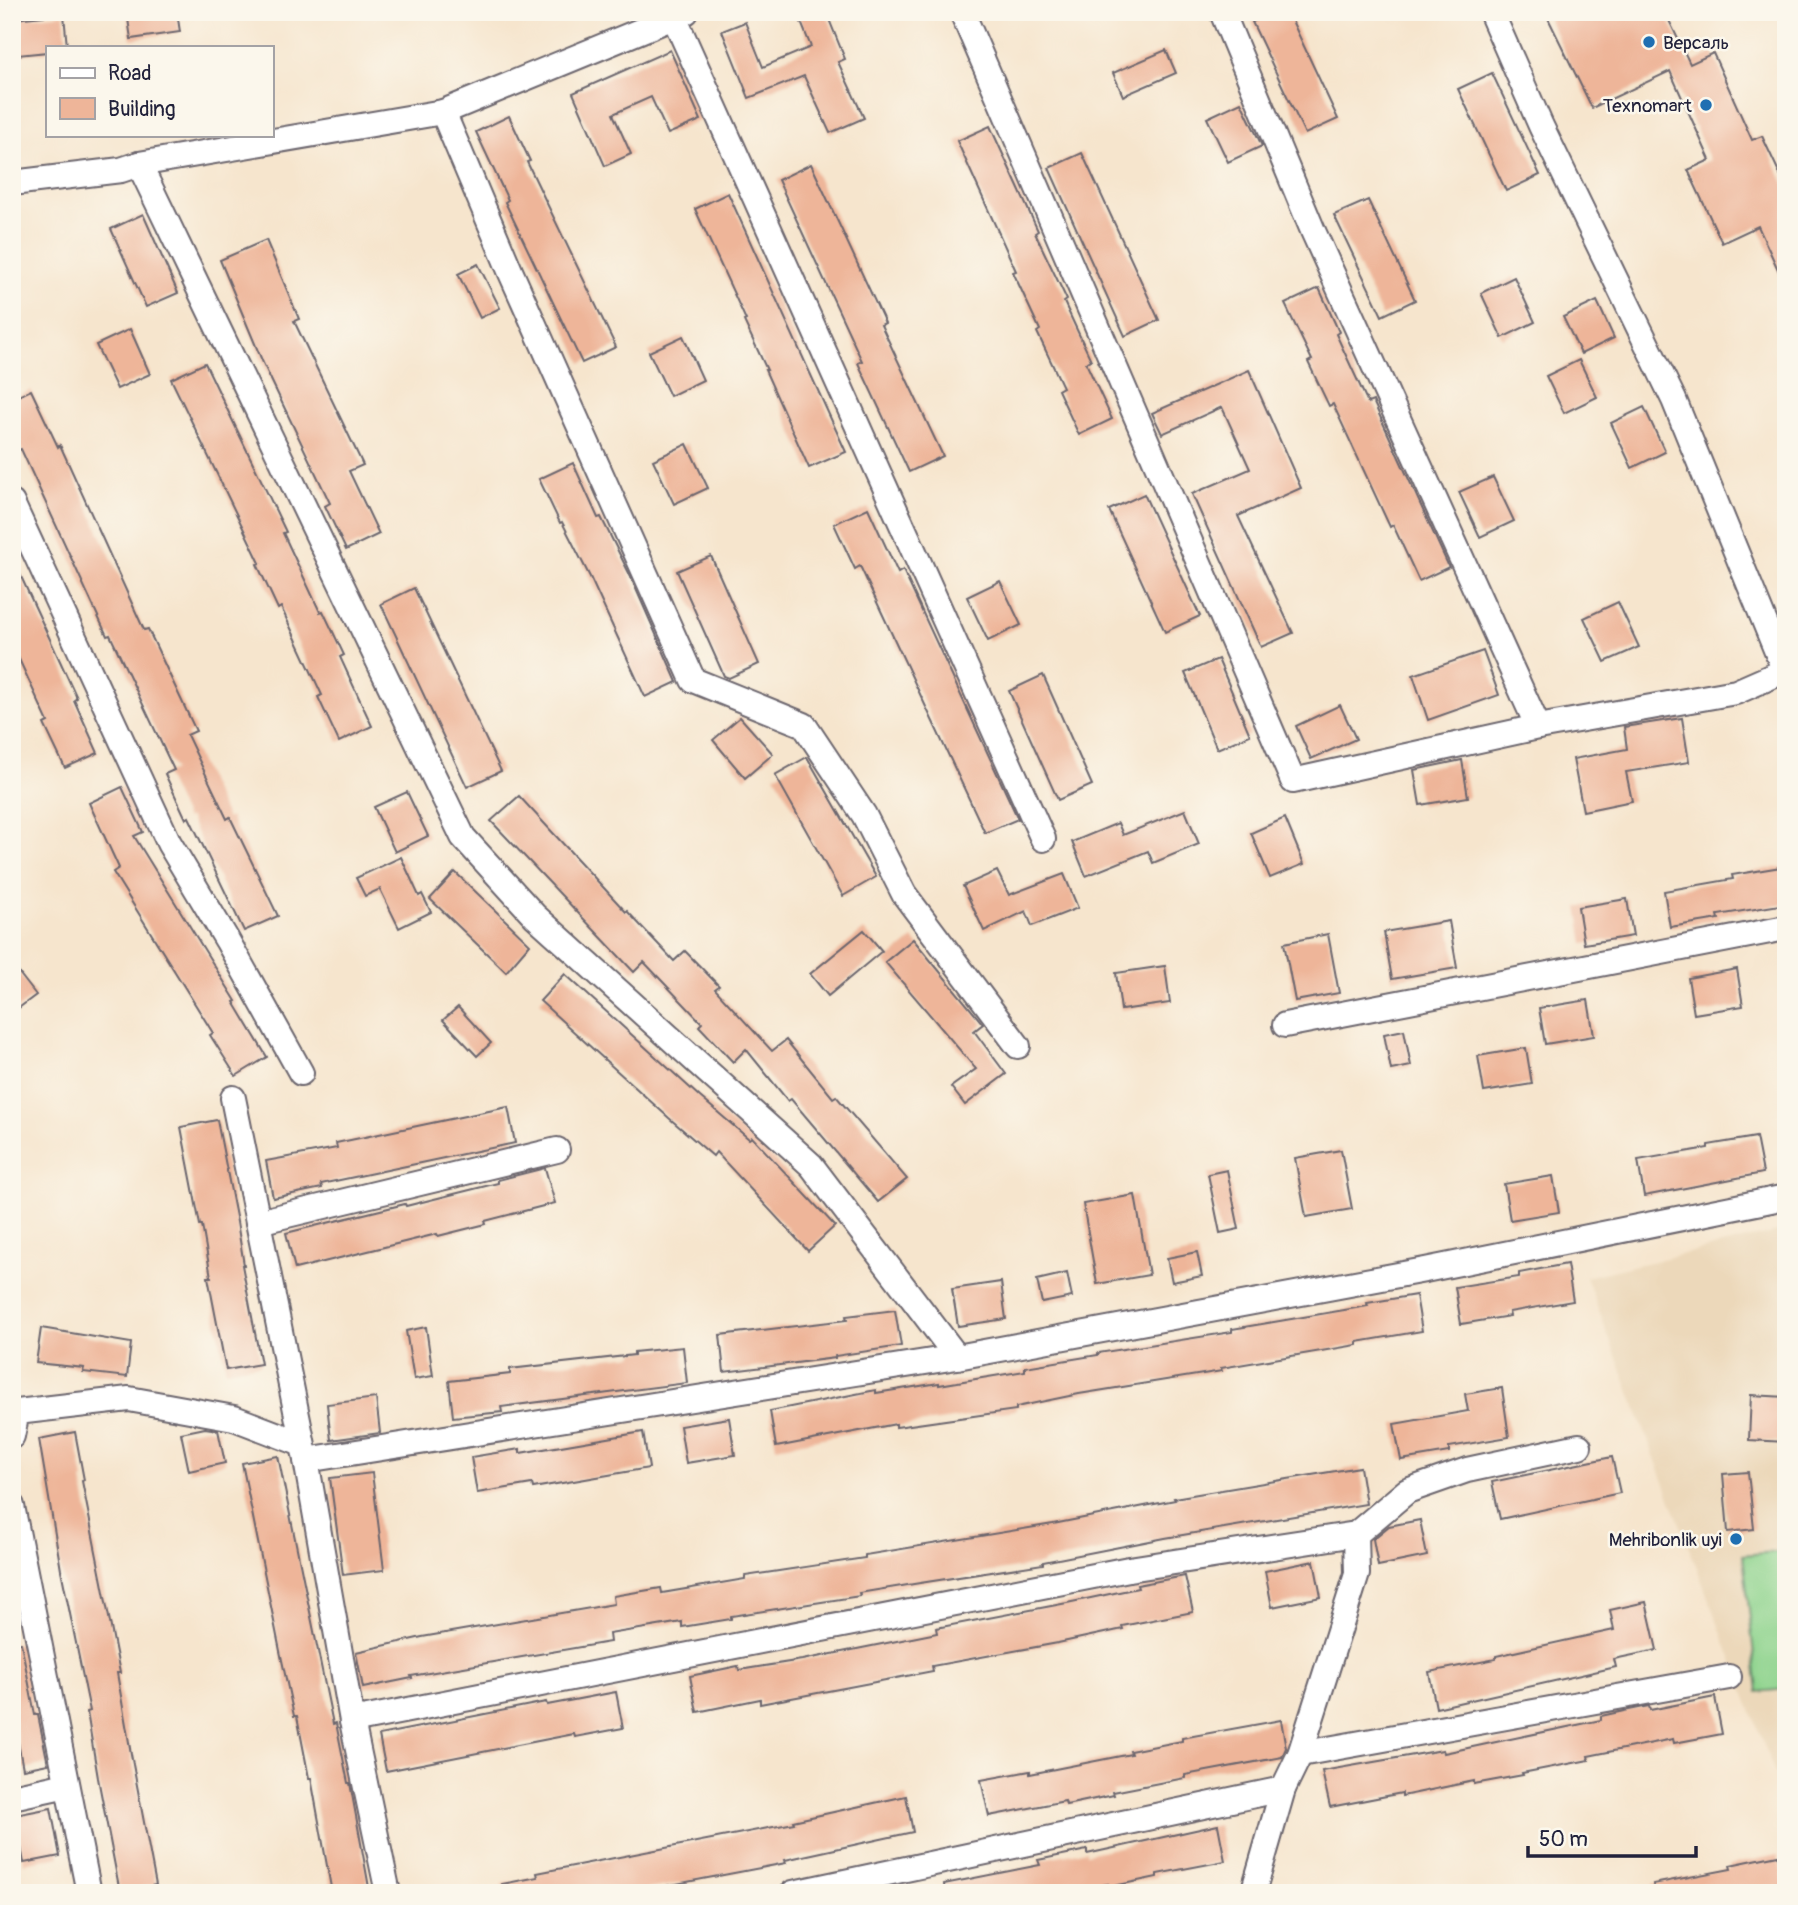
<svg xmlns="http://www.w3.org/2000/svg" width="1798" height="1905" viewBox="0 0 1798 1905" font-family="Pangolin,sans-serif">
	<rect width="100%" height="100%" fill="#fbf7ec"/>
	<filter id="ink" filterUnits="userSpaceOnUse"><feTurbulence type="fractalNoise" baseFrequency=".0143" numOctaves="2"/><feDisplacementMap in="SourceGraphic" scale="14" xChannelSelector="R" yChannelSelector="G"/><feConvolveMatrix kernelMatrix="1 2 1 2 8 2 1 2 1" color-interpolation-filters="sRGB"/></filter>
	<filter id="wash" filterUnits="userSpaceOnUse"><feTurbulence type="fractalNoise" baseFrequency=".00686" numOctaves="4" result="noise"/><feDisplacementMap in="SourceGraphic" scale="28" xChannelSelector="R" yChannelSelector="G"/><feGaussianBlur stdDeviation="1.57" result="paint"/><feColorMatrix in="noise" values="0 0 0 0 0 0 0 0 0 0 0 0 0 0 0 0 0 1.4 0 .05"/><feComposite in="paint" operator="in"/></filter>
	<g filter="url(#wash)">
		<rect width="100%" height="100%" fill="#f6e5cd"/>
		<path fill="#ecd8ba" d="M1786,1230V1802L1586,1277Z"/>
		<path fill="#8dd38c" stroke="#587a64" stroke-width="2" d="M1786,1551V1689L1758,1692L1743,1555Z"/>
		<g id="blocks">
			<g fill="#eeb599">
				<path d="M127,12H177L180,32L131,39Z"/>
				<path d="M797,12H826L845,59L838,62L864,118L830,133L804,76L749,98L722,31L745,22L763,67L811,47Z"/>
				<path d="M1274,12H1288L1338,119L1305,134L1252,22Z"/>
				<path d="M1545,12H1665L1690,64L1713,53L1752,140L1762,136L1786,187V287L1758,226L1722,243L1688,170L1710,160L1670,71L1592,108Z"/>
				<path d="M64,14L67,47H47V52L18,55L14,19Z"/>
				<path d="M670,50L701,120L668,134L651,97L613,114L631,154L605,166L573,93Z"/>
				<path d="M1166,50L1176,73L1123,96L1113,73Z"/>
				<path d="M1492,73L1540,175L1506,191L1458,89Z"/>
				<path d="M1241,102L1262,146L1228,162L1207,118Z"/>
				<path d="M509,116L530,161L527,162L616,347L582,363L505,202L508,200L476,132Z"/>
				<path d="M990,126L1038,231L1035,233L1067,300L1064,302L1091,360L1086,363L1112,419L1079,435L1058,390L1063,387L1037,332L1040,330L1013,272L1016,271L957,141Z"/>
				<path d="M1082,153L1159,320L1125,336L1049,168Z"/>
				<path d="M811,164L885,323L881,325L943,456L909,472L858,363L862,361L778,180Z"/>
				<path d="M728,193L846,452L809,468L765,370H767L744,321L746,320L695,209Z"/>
				<path d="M1368,200L1415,300L1382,316L1334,215Z"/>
				<path d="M143,214L178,293L146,307L111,229Z"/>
				<path d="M266,240L299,319L294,321L363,465L349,471L379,534L346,550L325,506L330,503L263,363L220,260Z"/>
				<path d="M478,264L500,308L480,318L458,274Z"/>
				<path d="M1514,277L1535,322L1502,338L1481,293Z"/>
				<path d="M1319,288L1339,332L1336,334L1368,403L1373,401L1449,567L1419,581L1393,525L1390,527L1333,404L1329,406L1308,362L1312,360L1285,304Z"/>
				<path d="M1597,301L1614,338L1581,354L1563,317Z"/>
				<path d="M130,329L150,374L117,389L96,345Z"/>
				<path d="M683,336L703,380L670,396L649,352Z"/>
				<path d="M1579,360L1597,397L1564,413L1546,376Z"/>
				<path d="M205,363L286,532L283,533L320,612L323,611L344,655L340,657L372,726L339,742L318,697L322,695L281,607L278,609L257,564L260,563L171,379Z"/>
				<path d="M1249,370L1301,488L1238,516L1293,633L1261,647L1192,494L1250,469L1222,407L1162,434L1152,413Z"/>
				<path d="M31,390L58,447L60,445L144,630L148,629L196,731L187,735L227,819L230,817L278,916L244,931L189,817L186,819L165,774L174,770L110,635L107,636L21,449L19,450L12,437V399Z"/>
				<path d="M1644,407L1665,452L1632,468L1611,423Z"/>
				<path d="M687,444L708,488L674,504L653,460Z"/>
				<path d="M573,463L598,518L601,517L629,573L677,682L645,697L590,577L562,522L560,523L539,479Z"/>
				<path d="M1493,477L1514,521L1480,537L1459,492Z"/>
				<path d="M1144,494L1200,616L1165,632L1109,510Z"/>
				<path d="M868,508L898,573L903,570L1018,819L985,833L860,566L855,569L834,524Z"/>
				<path d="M711,556L759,664L729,678L724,676L677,571Z"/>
				<path d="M12,557L77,698L74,700L98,753L65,768L44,724L48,722L12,644Z"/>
				<path d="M1000,581L1021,625L988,641L967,597Z"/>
				<path d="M414,588L501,771L467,787L381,604Z"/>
				<path d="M1618,602L1639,647L1605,662L1584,618Z"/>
				<path d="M1483,651L1499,695L1428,720L1413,675Z"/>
				<path d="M1218,659L1250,735L1217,749L1185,673Z"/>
				<path d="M1043,675L1092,785L1058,800L1009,691Z"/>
				<path d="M1340,705L1356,739L1311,759L1296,726Z"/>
				<path d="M740,717L773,754L745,778L713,740Z"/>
				<path d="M1682,718L1689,762L1626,772L1632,801L1583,811L1573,759L1627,749L1624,727Z"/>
				<path d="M807,757L876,877L843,896L775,775Z"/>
				<path d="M1462,760L1468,797L1420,805L1414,770Z"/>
				<path d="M122,787L143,832L134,836L236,1001L234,1002L267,1057L236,1076L210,1035L213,1033L113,872L119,868L89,803Z"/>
				<path d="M407,792L428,836L395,852L374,807Z"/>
				<path d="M519,796L626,912L627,911L674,961L685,951L719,986L715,989L772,1051L786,1040L833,1098L836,1096L907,1179L878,1202L791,1099L788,1101L746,1049L733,1062L699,1026L702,1023L644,962L634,972L491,821Z"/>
				<path d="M1185,810L1199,844L1153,863L1148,851L1086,876L1072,842L1118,823L1123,835Z"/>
				<path d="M1285,818L1304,864L1270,878L1251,833Z"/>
				<path d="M401,857L419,896L422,894L431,912L399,928L380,889L365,896L356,878Z"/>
				<path d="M1781,867L1786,904L1718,915L1719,919L1670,927L1664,891L1733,879L1732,875Z"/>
				<path d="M997,871L1009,895L1064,874L1078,908L1032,926L1026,911L984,931L963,886Z"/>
				<path d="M455,872L530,944L506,972L430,899Z"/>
				<path d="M1627,899L1633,936L1584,944L1578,907Z"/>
				<path d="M1449,921L1457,968L1392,979L1384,932Z"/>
				<path d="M864,930L882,951L828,996L810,974Z"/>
				<path d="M1328,934L1339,993L1295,1001L1284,943Z"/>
				<path d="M913,939L983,1024L974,1031L1006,1074L965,1105L951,1087L976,1069L885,962Z"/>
				<path d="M12,964L36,995L12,1013Z"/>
				<path d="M1165,966L1170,1003L1121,1010L1116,973Z"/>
				<path d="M1737,969L1743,1006L1694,1014L1688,978Z"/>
				<path d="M565,974L700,1097L749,1139L752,1137L835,1226L808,1251L716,1152L713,1156L669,1118L540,1001Z"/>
				<path d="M1588,1000L1594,1036L1545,1044L1539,1008Z"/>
				<path d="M458,1007L491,1043L477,1056L443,1020Z"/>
				<path d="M1404,1030L1411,1066L1391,1070L1384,1034Z"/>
				<path d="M1526,1048L1532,1084L1484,1092L1478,1056Z"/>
				<path d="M508,1107L515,1143L321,1184L322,1188L273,1198L266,1161L337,1148L336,1143Z"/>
				<path d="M217,1120L237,1222L244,1265H242L261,1364L226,1370L208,1277H211L202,1225H200L181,1127Z"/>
				<path d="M1756,1137L1763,1173L1644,1196L1638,1160L1708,1148V1145Z"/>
				<path d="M1341,1150L1352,1209L1306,1217L1295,1158Z"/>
				<path d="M545,1168L555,1203L485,1221L486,1224L438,1236L437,1234L295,1269L286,1233L405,1204L406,1206L498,1183V1180Z"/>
				<path d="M1227,1170L1239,1229L1220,1233L1208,1174Z"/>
				<path d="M1553,1176L1559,1212L1510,1220L1504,1184Z"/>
				<path d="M1135,1195L1149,1275L1097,1284L1083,1204Z"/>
				<path d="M1197,1252L1202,1276L1172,1282L1167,1258Z"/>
				<path d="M1567,1264L1573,1301L1509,1312L1510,1316L1461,1324L1455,1287L1519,1277V1273Z"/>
				<path d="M1067,1273L1072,1297L1042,1303L1037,1280Z"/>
				<path d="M1001,1282L1006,1319L958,1326L952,1289Z"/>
				<path d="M1416,1295L1422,1331L1357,1342V1345L1221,1368L1222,1371L1079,1394L1016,1407V1410L896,1427V1424L776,1447L770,1411L876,1390V1393L939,1383V1385L1025,1371V1367L1098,1355V1353L1232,1332V1329L1368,1306L1367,1303Z"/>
				<path d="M895,1310L901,1346L835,1356V1358L724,1372L720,1335L847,1320L846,1316Z"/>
				<path d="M426,1327L433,1376L414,1379L406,1331Z"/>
				<path d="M41,1328L131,1343L127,1377L83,1372L84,1368L36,1363Z"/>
				<path d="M683,1347L687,1383L501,1407L502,1412L453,1417L449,1381L510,1374V1369L634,1355V1352Z"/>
				<path d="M1502,1388L1509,1437L1449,1447V1452L1401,1460L1394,1424L1468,1411L1465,1394Z"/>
				<path d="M1751,1395L1786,1397V1442L1749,1440Z"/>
				<path d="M376,1398L380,1433L331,1440L327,1404Z"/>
				<path d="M729,1418L735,1455L686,1463L680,1426Z"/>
				<path d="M205,1428L218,1430L225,1463L189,1471L181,1433Z"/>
				<path d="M75,1432L84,1480L82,1481L120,1673H117L131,1754L156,1885L120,1892L98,1778L87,1712L90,1711L61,1570L39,1439Z"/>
				<path d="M643,1432L649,1468L533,1488L532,1484L477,1493L471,1457L520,1449V1453Z"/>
				<path d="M278,1456L333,1724L336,1723L348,1783H350L370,1893H332L311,1778H309L297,1716H294L280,1651L242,1463Z"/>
				<path d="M1612,1457L1620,1493L1500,1519L1492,1482Z"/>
				<path d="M1360,1467L1366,1504L1165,1538L1043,1562V1564L920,1583L859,1593L860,1596L731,1616V1619L682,1627V1622L609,1634L610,1642L411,1676L412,1678L363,1688L356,1652L422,1637L614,1604L613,1596L661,1588L662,1593L745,1579V1576L865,1558V1555L1053,1524L1175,1500L1174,1498Z"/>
				<path d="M1748,1472L1754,1529L1728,1532L1723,1474Z"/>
				<path d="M372,1473L384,1570L343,1575L330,1478Z"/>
				<path d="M1420,1520L1427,1556L1378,1566L1373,1539L1389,1526Z"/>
				<path d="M1314,1561L1321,1597L1272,1607L1265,1571Z"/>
				<path d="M1185,1576L1193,1612L1122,1626L1123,1629L1058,1643L932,1666L933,1671L760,1704V1699L697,1712L690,1676L738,1666L739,1670L802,1660L937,1633L936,1628L1067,1603L1138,1588L1137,1585Z"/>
				<path d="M1646,1602L1657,1650L1614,1659L1616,1667L1436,1708L1429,1672L1496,1659V1656L1614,1630L1610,1610Z"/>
				<path d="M21,1643L35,1715H38L48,1764L23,1769L12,1710V1644Z"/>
				<path d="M616,1692L623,1728L575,1737L574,1734L386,1771L379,1735L546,1702L547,1705Z"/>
				<path d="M1715,1697L1722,1734L1674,1743L1673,1739L1588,1756L1589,1760L1522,1773L1523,1775L1474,1784V1781L1402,1796V1793L1330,1807L1322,1771L1443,1750L1444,1753L1601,1720V1716L1624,1711L1649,1706L1650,1710Z"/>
				<path d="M1281,1720L1286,1748L1282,1757L1185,1775V1778L1113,1792L1114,1795L1066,1805L1065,1801L989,1816L981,1780L1030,1771V1774L1131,1754L1130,1751L1182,1741V1738Z"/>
				<path d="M906,1796L913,1832L785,1860L786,1863L629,1893H503L502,1884L538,1877L537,1873L794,1823L793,1821Z"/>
				<path d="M51,1808L60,1856L24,1863L15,1815Z"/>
				<path d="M1218,1825L1225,1861L1157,1874V1877L1109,1887L1108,1884L1061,1893H945L944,1884L1040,1865L1038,1860L1087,1850V1854Z"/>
				<path d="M1778,1855L1786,1893H1654L1653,1884L1731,1869L1730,1865Z"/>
			</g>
		</g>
	</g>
	<g filter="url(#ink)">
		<use href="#blocks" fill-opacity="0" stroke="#6c666e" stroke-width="2"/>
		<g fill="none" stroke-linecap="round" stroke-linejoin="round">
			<g stroke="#6c666e" stroke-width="28">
				<g id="minor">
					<path d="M962,12L1293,781L1538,727L1736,692L1784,671"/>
					<path d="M1222,12L1313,231L1538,727"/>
					<path d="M1491,12L1541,126L1674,400L1786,674"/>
					<path d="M674,17L1043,839"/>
					<path d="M443,112L511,273L693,680L804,725L864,815L904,894L1018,1046"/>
					<path d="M139,164L463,837L535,916L811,1165L957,1357"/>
					<path d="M12,183L121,170L139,164L443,112L686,12"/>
					<path d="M12,503L169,843L227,940L301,1073"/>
					<path d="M1285,1025L1786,928"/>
					<path d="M233,1098L306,1460L352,1721L388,1893"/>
					<path d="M258,1222L557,1150"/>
					<path d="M12,1436L17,1412L129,1399L234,1418L302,1444"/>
					<path d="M306,1460L957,1357L1425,1270L1786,1197"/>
					<path d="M12,1506L89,1893"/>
					<path d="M352,1721L1129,1569L1356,1534L1407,1491L1467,1470L1579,1446"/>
					<path d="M1300,1754L1729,1677"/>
					<path d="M12,1797L67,1785"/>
					<path d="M793,1893L1283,1789"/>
					<path d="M1253,1893L1283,1789L1300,1754L1357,1574L1356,1534"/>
				</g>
			</g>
			<use href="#minor" stroke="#fff" stroke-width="24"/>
		</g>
	</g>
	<g fill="#1f6fb2" stroke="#fbf7ec" stroke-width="2.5">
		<circle cx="1649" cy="42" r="7"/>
		<circle cx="1706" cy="105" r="7"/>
		<circle cx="1736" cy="1539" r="7"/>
	</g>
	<g text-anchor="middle" stroke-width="5" stroke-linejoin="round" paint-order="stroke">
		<g font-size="19" fill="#22223b" stroke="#fbf7ec" text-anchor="end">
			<text x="1663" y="49" text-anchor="start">Версаль</text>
			<text x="1692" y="112">Texnomart</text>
			<text x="1722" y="1546">Mehribonlik uyi</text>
		</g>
	</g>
	<rect width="1798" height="1905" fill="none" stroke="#fbf7ec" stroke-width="42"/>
	<rect x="46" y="46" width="228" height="91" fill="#fbf7ec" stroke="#a4a2a5" stroke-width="2"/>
	<rect x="60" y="68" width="35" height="10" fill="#ffffff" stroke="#a4a2a5" stroke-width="2"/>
	<text x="108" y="80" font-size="21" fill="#22223b">Road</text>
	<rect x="60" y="98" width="35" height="21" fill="#eeb599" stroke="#a4a2a5" stroke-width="2"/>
	<text x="108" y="116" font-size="21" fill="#22223b">Building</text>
	<path d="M1528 1846v10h168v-10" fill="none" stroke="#22223b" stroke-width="3.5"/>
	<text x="1539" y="1846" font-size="21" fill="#22223b" stroke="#fbf7ec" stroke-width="5" paint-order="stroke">50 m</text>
</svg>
